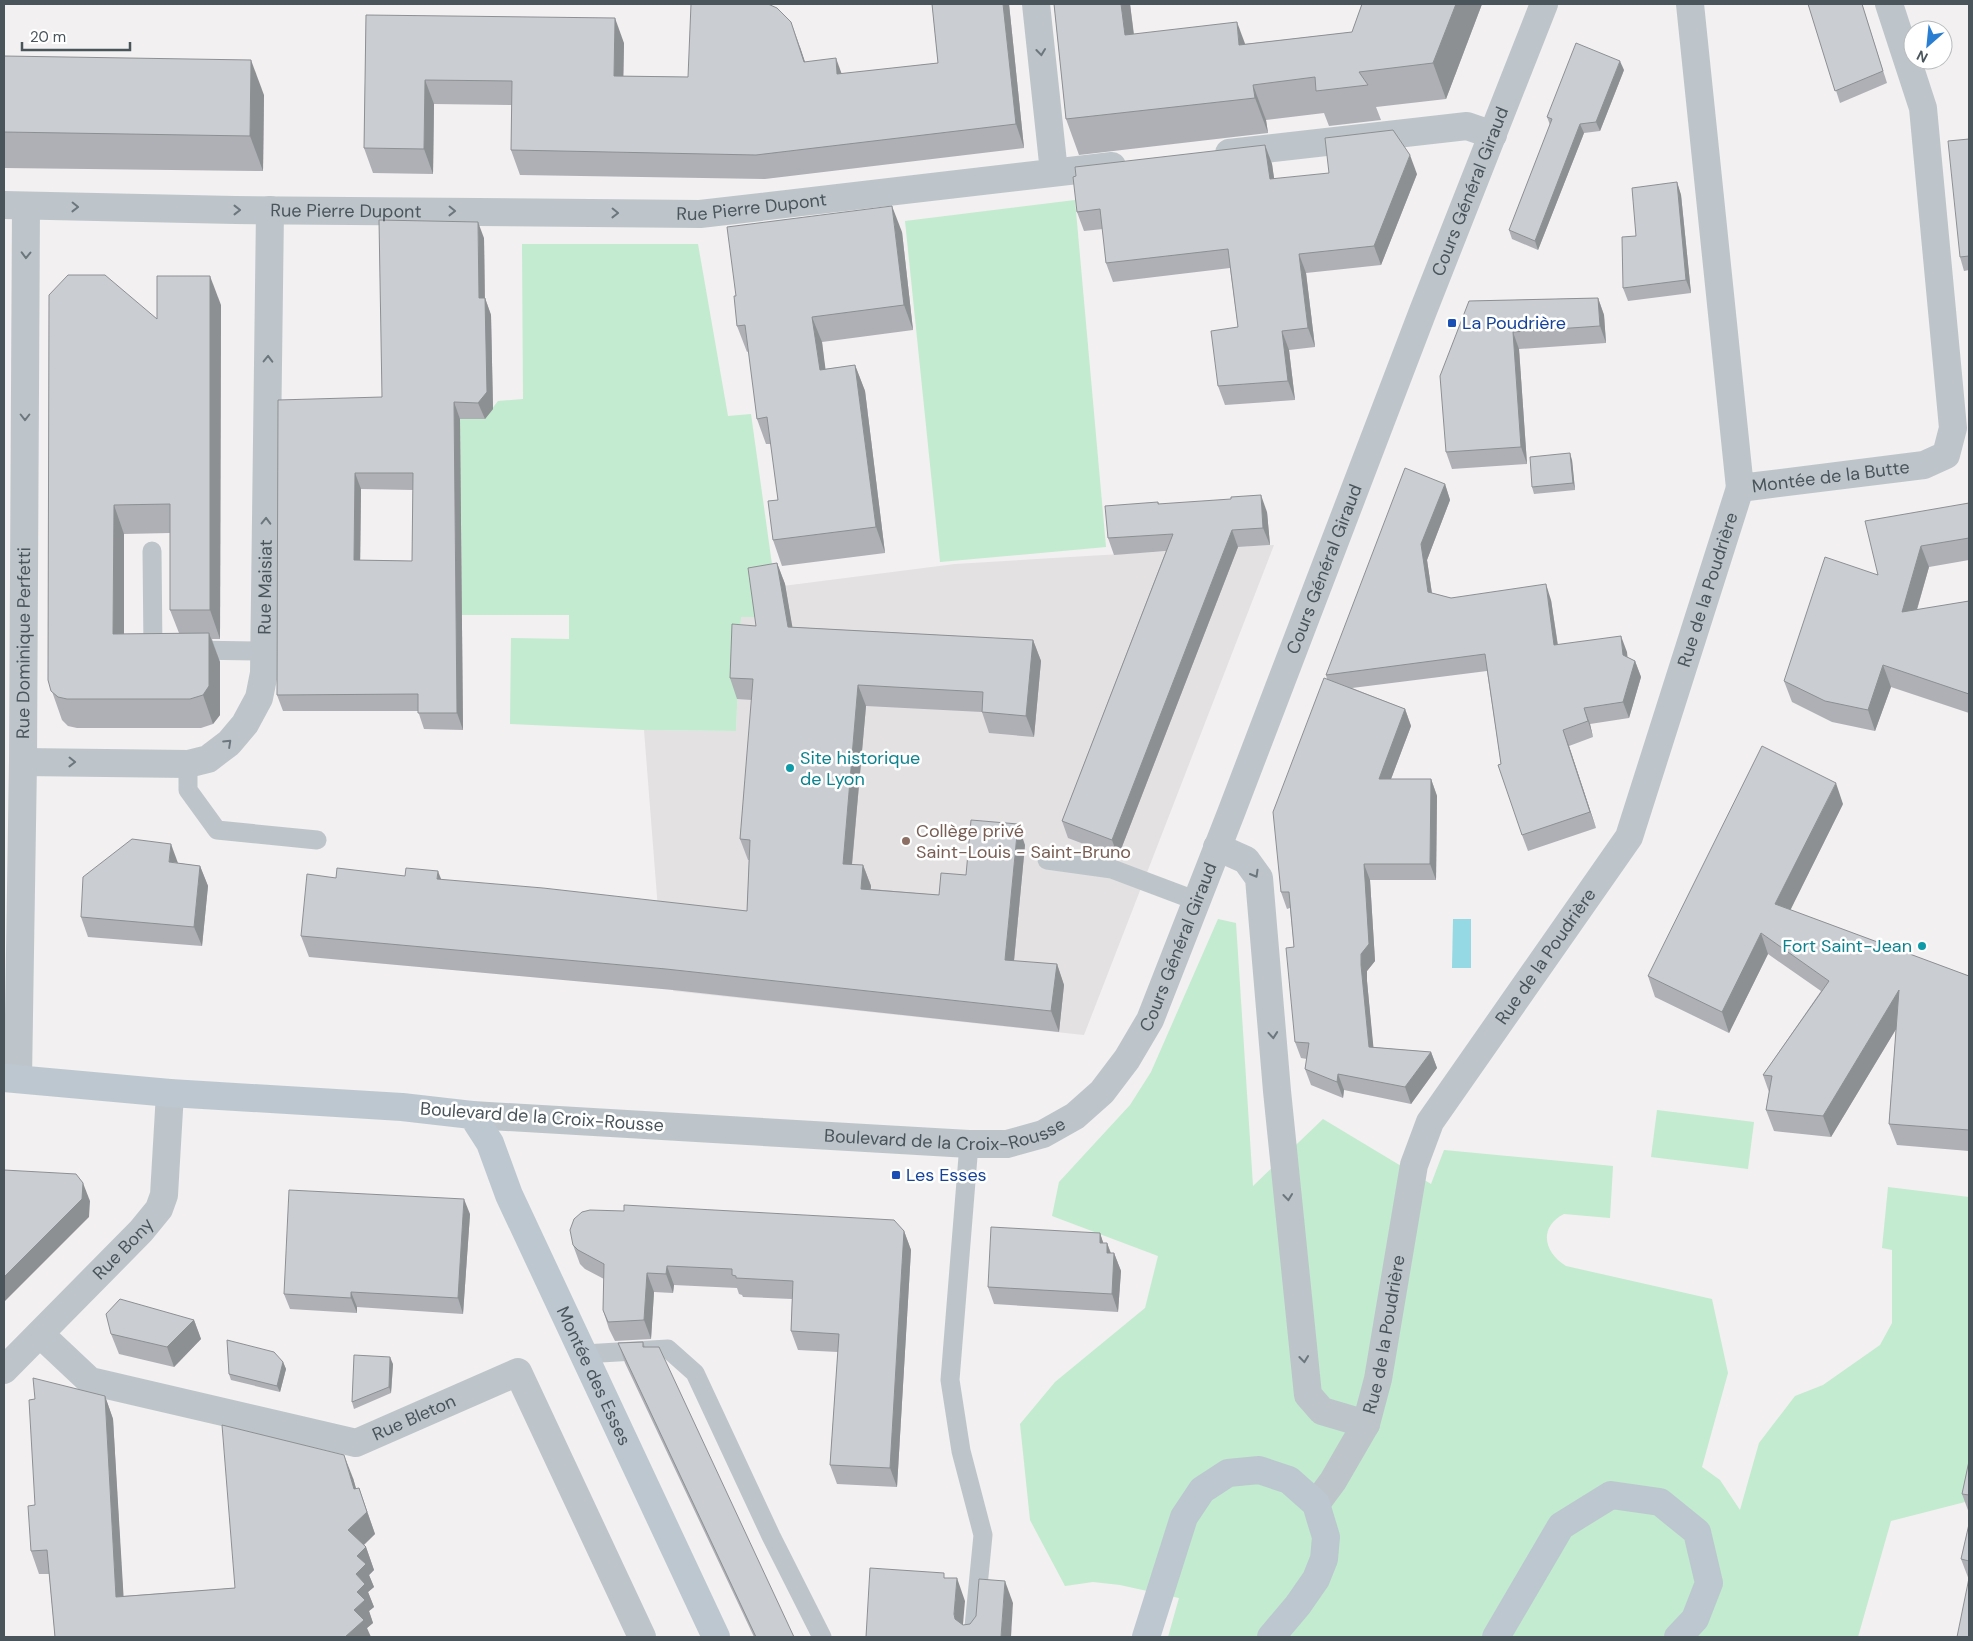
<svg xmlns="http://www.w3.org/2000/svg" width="1973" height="1641" viewBox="0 0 1973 1641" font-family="'DM Sans',sans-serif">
	<rect width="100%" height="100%" fill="#f2f0f0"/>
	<path fill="#e3e1e1" d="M1274,545L1084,1035L673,991L676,956L659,922L644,730L736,731L741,616L775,587L955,564Z"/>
	<g fill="#c2ebd0">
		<path d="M1075,200L1106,547L940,562L905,221Z"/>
		<path d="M522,244H698L728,416L751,414L775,586L760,617H741L736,731L644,730L510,724L511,638L569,639V615H462L460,419H484L498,401L523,399Z"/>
		<path d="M1218,919L1236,923L1253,1186L1323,1119L1431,1184L1444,1150L1613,1166L1610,1218L1564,1214C1538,1227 1544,1253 1566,1266L1712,1299L1728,1373L1702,1467L1720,1480L1740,1510L1759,1443L1795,1396L1823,1385L1880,1345L1892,1323V1250L1882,1248L1888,1187L1969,1197V1501L1891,1521L1858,1637H1168L1179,1598L1120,1585L1093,1582L1065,1586L1030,1520L1020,1424L1055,1382L1145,1308L1158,1256L1052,1216L1059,1182L1130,1105L1151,1072Z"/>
		<path d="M1657,1110L1754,1122L1748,1169L1651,1157Z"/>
	</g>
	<path fill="#94d9e4" d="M1453,919H1471V968H1452Z"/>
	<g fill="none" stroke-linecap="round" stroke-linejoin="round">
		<g stroke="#bdc5cb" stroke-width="19">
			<path d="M152,551L153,650H161"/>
			<path d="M191,650L265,651"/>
			<path d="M188,764V790L217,830L317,840"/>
			<path d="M1047,860L1112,869L1197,901"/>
			<path d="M969,1144L950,1380L961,1451L983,1535L973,1637"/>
			<path d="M584,1354L668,1349L695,1373L771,1536L822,1637"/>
		</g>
		<g stroke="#bdc5cb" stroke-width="28">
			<path d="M1036,4L1054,172"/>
			<path id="s1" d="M1690,4L1740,488L1924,465L1946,455L1953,428L1923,108L1889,4"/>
			<path d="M1229,153L1467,126L1493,135"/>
			<path id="s2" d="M4,205L235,210L700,214L1112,166"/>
			<path id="s3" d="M23,762L188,764L208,759L229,743L245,724L259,698L264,673L270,210"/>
			<path d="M1217,847L1246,860L1259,878L1277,1091L1308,1395L1322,1411L1366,1424"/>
			<path id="s4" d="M18,1079L23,762L26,206"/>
			<path id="s5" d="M40,1334L90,1381L356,1443L518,1372L642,1637"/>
			<path id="s6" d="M1316,1504L1333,1481L1366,1424L1378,1379L1414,1165L1430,1122L1629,837L1740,488"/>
		</g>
		<g stroke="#bdc5cb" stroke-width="28">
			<path id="s7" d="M472,1115L969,1144H1007L1043,1134L1075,1116L1102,1092L1127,1059L1150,1020L1231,813L1423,311L1544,4"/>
			<path id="s8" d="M4,1370L141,1231L159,1209L164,1195L170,1093"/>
		</g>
		<g stroke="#bdc7d0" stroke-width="28">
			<path id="s9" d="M4,1078L170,1093L402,1107L472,1115L490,1143L509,1195L716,1637"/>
			<path d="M1146,1637L1184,1517L1202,1490L1228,1473L1259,1470L1289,1480L1316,1504L1326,1537L1324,1559L1316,1579L1298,1605L1271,1637"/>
			<path d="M1496,1637L1561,1526L1611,1495L1660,1502L1697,1532L1709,1583L1695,1619L1678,1637"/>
		</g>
	</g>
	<g fill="#aeb0b5" fill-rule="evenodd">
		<path d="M932,4H1009L1024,148L765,179L520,175L511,150L512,105L434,104L433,174L373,173L364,148L366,15L624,43L623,76L688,77L800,47L805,62L841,74L938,63Z"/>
		<path d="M1054,4H1130L1134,34L1245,44L1352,32L1362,4H1482L1446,99L1376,107L1381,120L1329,126L1324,113L1266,120L1268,133L1079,155L1066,119Z"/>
		<path d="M1808,4H1862L1887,83L1840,103Z"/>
		<path d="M4,56L264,95L263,171L4,168Z"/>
		<path d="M1624,70L1600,131L1584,133L1538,250L1512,239L1509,230L1550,125L1547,117Z"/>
		<path d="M1969,139V270L1964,271L1960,257Z"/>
		<path d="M1265,145L1272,164L1274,179L1417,174L1381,265L1306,273L1315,347L1289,350L1295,400L1225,405L1218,386L1238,327L1230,268L1113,282L1106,263L1103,229L1084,231L1077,212Z"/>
		<path d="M1677,182L1681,195L1691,293L1628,301L1623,288L1636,236Z"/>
		<path d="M902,232L913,330L822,342L825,369L855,365L865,391L885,553L782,566L773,540L778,500L771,444H766L757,419L749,351L747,352L737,326L736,296Z"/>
		<path d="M484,238L485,298L491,315L493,409L485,419H460L463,730L424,729L418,711H283L277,695L382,397ZM361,489L413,490L412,561L360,560Z"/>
		<path d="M1598,298L1604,315L1606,343L1519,349L1527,464L1452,469L1446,452L1469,301Z"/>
		<path d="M221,305L220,639H212L220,662V715L213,724L201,728H77L68,726L62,720L48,680L157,319ZM170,533V610L179,633L124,634V534Z"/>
		<path d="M1572,460L1575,490L1534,494L1532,487Z"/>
		<path d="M1445,484L1450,500L1427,560L1432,593L1451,598L1551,600L1558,645L1627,652V657L1635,661L1641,677L1629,718L1590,724L1593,737L1569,746L1596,828L1528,851L1522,835L1501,764L1487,671L1352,688L1405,709L1411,726L1391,779H1431L1437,796L1436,880H1370L1375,961L1367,971V981L1373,1047L1431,1052L1437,1068L1411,1104L1344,1090L1343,1098L1311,1085L1305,1069L1307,1059L1301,1058L1295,1042L1294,947L1290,908L1287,909L1281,892L1327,679L1326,675Z"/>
		<path d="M1158,502L1159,504L1267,512L1270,545L1238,547L1118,857L1068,838L1062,821L1166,551L1114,555L1108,538Z"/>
		<path d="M1969,503V560L1929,567L1917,610L1969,601V713L1891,687L1875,731L1832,722L1792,702L1784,681L1878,575Z"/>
		<path d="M777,563L785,584L792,627L1033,640L1041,661L1034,737L989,733L982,712L866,706L852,865H863L871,886V889L939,895L966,875L1025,845L1014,961L1057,964L1064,985L1059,1032L673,990L309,957L301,936L336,878L441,880L747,911L749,860H748L740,839L752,700L737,699L730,678L756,626Z"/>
		<path d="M1843,804L1790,910L1969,976V1151L1897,1145L1889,1124L1896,1029L1831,1137L1774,1131L1766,1110L1769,1092L1763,1075L1821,991L1768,954L1729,1033L1655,997L1648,976Z"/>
		<path d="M178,863L200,866L208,886L202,946L88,937L81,917Z"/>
		<path d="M470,1214L463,1314L357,1307V1313L290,1309L284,1294Z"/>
		<path d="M904,1231L911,1250L897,1487L837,1484L830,1465L838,1352L798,1350L791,1331L792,1299L743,1297L742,1295L739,1294L737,1288L674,1285L673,1293L654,1292L651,1339L615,1341L609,1329L603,1310L604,1279L585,1269L580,1264L573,1245Z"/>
		<path d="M1100,1233L1103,1243H1107L1111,1253H1114L1121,1271L1118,1312L994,1304L988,1287Z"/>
		<path d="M194,1320L201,1339L174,1367L119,1354L111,1334Z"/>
		<path d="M643,1342L645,1347L794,1637H754L625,1363L618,1343Z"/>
		<path d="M283,1362L286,1369L280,1392L231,1380L229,1374Z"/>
		<path d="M393,1364L391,1393L354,1409L352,1402Z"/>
		<path d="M105,1396L113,1419L123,1596L235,1588L353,1478L356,1489L367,1511L375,1534L364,1545L366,1547L374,1570L369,1575L374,1587L368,1592L374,1607L369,1611L373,1623L367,1628L55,1637L49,1574H39L31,1551L35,1505Z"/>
		<path d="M1969,1461V1513L1962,1494Z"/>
		<path d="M1969,1524V1637V1580L1961,1559Z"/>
	</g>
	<g fill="#8d9093">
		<path d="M1003,4H1009L1024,148L1016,124Z"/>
		<path d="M1121,4H1130L1138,70L1125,35Z"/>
		<path d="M1456,4H1482L1446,99L1433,63Z"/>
		<path d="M615,18L624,43L623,101L614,76Z"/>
		<path d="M791,22L800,47L813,86L804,62Z"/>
		<path d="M1237,22L1250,57L1239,45Z"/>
		<path d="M836,58L845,83L837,74Z"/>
		<path d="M251,60L264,95L263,171L250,136Z"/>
		<path d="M1620,61L1624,70L1600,131L1596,122Z"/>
		<path d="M425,80L434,104L433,174L424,149Z"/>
		<path d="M1253,85L1266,120L1268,133L1255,98Z"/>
		<path d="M1580,124L1584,133L1538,250L1535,241Z"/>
		<path d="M1265,145L1272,164L1277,198L1270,179Z"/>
		<path d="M1410,155L1417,174L1381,265L1374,246Z"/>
		<path d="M1677,182L1681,195L1691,293L1686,280Z"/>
		<path d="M892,206L902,232L913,330L904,305Z"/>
		<path d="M478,222L484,238L485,315L479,298Z"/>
		<path d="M1299,254L1306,273L1315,347L1308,328Z"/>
		<path d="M210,276L221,305L220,639L210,610Z"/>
		<path d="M485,298L491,315L493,409L485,419L478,403Z"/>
		<path d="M1598,298L1604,315L1606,343L1600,326Z"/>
		<path d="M812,317L822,342L829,396L820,370Z"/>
		<path d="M1282,331L1289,350L1295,400L1288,381Z"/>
		<path d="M1513,332L1519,349L1527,464L1521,447Z"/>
		<path d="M855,365L865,391L885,553L876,527Z"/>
		<path d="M454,402L460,419L463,730L457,713Z"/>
		<path d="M1570,453L1572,460L1575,490L1573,483Z"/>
		<path d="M355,473L361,489L360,577L354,560Z"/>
		<path d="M1445,484L1450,500L1427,560L1434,608L1428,592L1421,544Z"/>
		<path d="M1261,495L1267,512L1270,545L1263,528Z"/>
		<path d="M114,505L124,534V663L113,634Z"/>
		<path d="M1232,530L1238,547L1118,857L1112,840Z"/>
		<path d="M1921,546L1929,567L1910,633L1902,612Z"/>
		<path d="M777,563L785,584L796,648L788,627Z"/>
		<path d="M1546,584L1551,600L1560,661L1554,645Z"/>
		<path d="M209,633L220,662V715L213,724L203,695Z"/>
		<path d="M1621,636L1627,652L1629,671L1623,655Z"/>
		<path d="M1033,640L1041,661L1034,737L1026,716Z"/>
		<path d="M1635,661L1641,677L1629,718L1623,702Z"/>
		<path d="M1883,665L1891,687L1875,731L1868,710Z"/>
		<path d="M858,685L866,706L850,885L843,864Z"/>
		<path d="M1584,708L1590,724L1593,737L1588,721Z"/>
		<path d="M1405,709L1411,726L1385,795L1379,779Z"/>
		<path d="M1563,730L1569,746L1596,828L1590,812Z"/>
		<path d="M1431,779L1437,796L1436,880L1430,864Z"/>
		<path d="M1836,783L1843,804L1783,925L1775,904Z"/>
		<path d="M1018,824L1025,845L1012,981L1005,960Z"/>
		<path d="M171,844L178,863L169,862Z"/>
		<path d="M1364,864L1370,880L1375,961L1367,971V981L1375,1063L1369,1047L1361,965Z"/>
		<path d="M863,865L871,886L869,910L861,889Z"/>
		<path d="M200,866L208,886L202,946L194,927Z"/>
		<path d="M438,871L446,892L437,879Z"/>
		<path d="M1761,933L1768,954L1729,1033L1722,1012Z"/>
		<path d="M1057,964L1064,985L1059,1032L1051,1011Z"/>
		<path d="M1899,990L1907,1011L1831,1137L1823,1116Z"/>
		<path d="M1431,1052L1437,1068L1411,1104L1405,1087Z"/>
		<path d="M1338,1074L1344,1090L1343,1098L1337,1082Z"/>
		<path d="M83,1183L90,1201L89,1217L4,1302V1277Z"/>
		<path d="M464,1199L470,1214L463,1314L458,1298Z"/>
		<path d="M904,1231L911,1250L897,1487L890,1468Z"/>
		<path d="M1100,1233L1106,1251L1100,1243Z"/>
		<path d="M1107,1243L1113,1260L1107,1253Z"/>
		<path d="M1114,1253L1121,1271L1118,1312L1112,1294Z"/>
		<path d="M667,1266L674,1285L673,1293L666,1274Z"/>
		<path d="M647,1273L654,1292L651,1339L644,1320Z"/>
		<path d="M351,1292L357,1307V1313L351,1298Z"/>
		<path d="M194,1320L201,1339L174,1367L167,1347Z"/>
		<path d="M390,1357L393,1364L391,1393L389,1387Z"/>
		<path d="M283,1362L286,1369L280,1392L277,1386Z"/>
		<path d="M105,1396L113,1419L125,1620L116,1597Z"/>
		<path d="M344,1455L353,1478L363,1512L354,1489Z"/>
		<path d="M359,1488L375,1534L356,1552L348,1530Z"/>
		<path d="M366,1547L374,1570L369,1575L374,1587L368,1592L374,1607L369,1611L373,1623L367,1628L371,1637H345L357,1592L356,1574L357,1556Z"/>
		<path d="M957,1578L965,1601L962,1636L955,1619L954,1614Z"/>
		<path d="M1005,1581L1013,1603L1011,1637H1001Z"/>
	</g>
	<g fill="#cacdd2" stroke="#8d9093" fill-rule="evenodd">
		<path d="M691,4H768L777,8L791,22L804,62L836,58L837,74L938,63L932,4H1003L1016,124L756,155L511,150L512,81L425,80L424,149L364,148L366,15L615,18L614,76L688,77Z"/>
		<path d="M1054,4H1121L1125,35L1237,22L1239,45L1352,32L1362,4H1456L1433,63L1359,72L1368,85L1316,91L1315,77L1253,85L1255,98L1066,119Z"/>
		<path d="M1808,4H1862L1883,71L1835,91Z"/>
		<path d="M1576,43L1620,61L1596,122L1580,124L1535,241L1509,230L1552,119L1547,117Z"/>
		<path d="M4,56L251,60L250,136L4,132Z"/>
		<path d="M1393,130L1410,155L1374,246L1299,254L1308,328L1282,331L1288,381L1218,386L1211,331L1238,327L1228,249L1106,263L1100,209L1077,212L1073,177L1076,176L1075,167L1265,145L1270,179L1329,173L1325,138Z"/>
		<path d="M1969,139V256L1960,257L1948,141Z"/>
		<path d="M1677,182L1686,280L1623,288L1622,237L1636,236L1632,188Z"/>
		<path d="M892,206L904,305L812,317L820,370L855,365L876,527L773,540L768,501L778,500L767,417L757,419L745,325L737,326L734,296H736L727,227Z"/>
		<path d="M379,220L478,222L479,298H485L487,392L478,403L454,402L457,713H418V694L277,695L278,400L382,397ZM355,473H413L412,561L354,560Z"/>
		<path d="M68,275H105L157,319V276H210V610H170V504L114,505L113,634L209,633V686L203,695L190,699H67L58,697L51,691L48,680L49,295Z"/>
		<path d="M1598,298L1600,326L1513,332L1521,447L1446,452L1440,376L1469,301Z"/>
		<path d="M1570,453L1573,483L1532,487L1530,457Z"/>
		<path d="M1405,468L1445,484L1421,544L1428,592L1451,598L1546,584L1554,645L1621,636L1623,655L1635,661L1623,702L1584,708L1588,721L1563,730L1590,812L1522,835L1498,765L1501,764L1485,654L1326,675Z"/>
		<path d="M1261,495L1263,528L1232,530L1112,840L1062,821L1173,534L1108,538L1105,506L1158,502V504L1231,499V497Z"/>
		<path d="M1969,503V538L1921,546L1902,612L1969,601V694L1883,665L1868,710L1825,701L1784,681L1825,557L1878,575L1865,521Z"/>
		<path d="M777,563L788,627L1033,640L1026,716L982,712L983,692L858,685L843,864L863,865L861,889L939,895L941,873L966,875L971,820L1018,824L1005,960L1057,964L1051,1011L666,969L301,936L307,874L336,878L337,868L405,876L406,868L438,871L437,879L543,888L747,911L750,840L740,839L753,679L730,678L732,624L756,626L748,568Z"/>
		<path d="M1324,678L1405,709L1379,779H1431L1430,864H1364L1369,944L1361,954V965L1369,1047L1431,1052L1405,1087L1338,1074L1337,1082L1305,1069L1309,1043L1295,1042L1286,948L1294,947L1289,892H1281L1273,812Z"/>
		<path d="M1762,746L1836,783L1775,904L1969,976V1130L1889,1124L1899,990L1823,1116L1766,1110L1772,1076L1763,1075L1829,981L1761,933L1722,1012L1648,976Z"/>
		<path d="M132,839L171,844L169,862L200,866L194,927L81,917L83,877Z"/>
		<path d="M4,1170L76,1174L83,1183L82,1199L4,1277Z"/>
		<path d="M289,1190L464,1199L458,1298L351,1292V1298L284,1294Z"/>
		<path d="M624,1205L894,1220L904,1231L890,1468L830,1465L839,1334L791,1331L793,1281L736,1278V1276L732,1275V1269L667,1266L666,1274L647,1273L644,1320L608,1322L603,1310L604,1264L578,1250L573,1245L570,1230L574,1219L582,1212L590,1210L624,1211Z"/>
		<path d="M991,1227L1100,1233V1243H1107V1253H1114L1112,1294L988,1287Z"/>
		<path d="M120,1299L194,1320L167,1347L111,1334L106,1314Z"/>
		<path d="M227,1340L274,1352L283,1362L277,1386L229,1374Z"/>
		<path d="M643,1342V1347H659L794,1637H756L618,1343Z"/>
		<path d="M354,1355L390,1357L389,1387L352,1402Z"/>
		<path d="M33,1378L105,1396L116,1597L235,1588L222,1425L344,1455L354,1489L359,1488L367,1512L348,1530L366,1547L357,1556L366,1564L356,1574L365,1584L357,1592L365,1600L354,1610L364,1620L345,1637H55L47,1550L31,1551L28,1506L35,1505L29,1400L35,1399Z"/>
		<path d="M1969,1461V1495L1962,1494Z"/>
		<path d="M1969,1524V1561L1961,1559Z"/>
		<path d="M870,1568L944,1573V1578H957L954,1614L955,1619L963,1625L970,1624L976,1616L979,1579L1005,1581L1001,1637H866Z"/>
		<path d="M1969,1578V1637H1957Z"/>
	</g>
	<defs><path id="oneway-chevron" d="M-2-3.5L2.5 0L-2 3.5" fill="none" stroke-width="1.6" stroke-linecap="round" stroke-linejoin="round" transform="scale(1.25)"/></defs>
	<g stroke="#6c767d">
		<use href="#oneway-chevron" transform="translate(1041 52) rotate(84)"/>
		<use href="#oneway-chevron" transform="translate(75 207) rotate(1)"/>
		<use href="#oneway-chevron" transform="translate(237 210)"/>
		<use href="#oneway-chevron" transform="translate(452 211) rotate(1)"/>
		<use href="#oneway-chevron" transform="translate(615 213) rotate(1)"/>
		<use href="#oneway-chevron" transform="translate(26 255) rotate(91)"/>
		<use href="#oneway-chevron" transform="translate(268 359) rotate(-89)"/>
		<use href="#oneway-chevron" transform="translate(25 417) rotate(90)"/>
		<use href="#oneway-chevron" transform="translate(266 521) rotate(-89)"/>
		<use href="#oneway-chevron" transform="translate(228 743) rotate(-43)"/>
		<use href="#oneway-chevron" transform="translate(72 762) rotate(1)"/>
		<use href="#oneway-chevron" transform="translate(1255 874) rotate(60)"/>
		<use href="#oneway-chevron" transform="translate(1273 1035) rotate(85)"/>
		<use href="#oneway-chevron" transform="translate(1288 1197) rotate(84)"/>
		<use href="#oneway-chevron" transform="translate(1304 1359) rotate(84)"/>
	</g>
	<g fill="#1a4fb4" stroke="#fff" stroke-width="2">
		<rect x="1447" y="318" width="10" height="10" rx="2.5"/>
		<rect x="891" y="1170" width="10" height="10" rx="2.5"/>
	</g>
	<g fill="#0f9aa8" stroke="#fff" stroke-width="2">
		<circle cx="790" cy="768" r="5"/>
		<circle cx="1922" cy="946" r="5"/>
	</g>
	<circle fill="#8d6e63" stroke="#fff" stroke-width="2" cx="906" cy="841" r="5"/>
	<g text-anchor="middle" stroke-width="5" stroke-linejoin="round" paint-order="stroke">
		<g font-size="18" fill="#49545b" stroke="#fff">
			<text dy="6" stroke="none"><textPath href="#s7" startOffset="1621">Cours Général Giraud</textPath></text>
			<text dy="6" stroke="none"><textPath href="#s2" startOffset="748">Rue Pierre Dupont</textPath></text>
			<text dy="6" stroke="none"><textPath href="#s2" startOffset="342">Rue Pierre Dupont</textPath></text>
			<text dy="6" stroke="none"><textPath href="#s1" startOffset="578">Montée de la Butte</textPath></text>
			<text dy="6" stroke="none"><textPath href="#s7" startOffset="1216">Cours Général Giraud</textPath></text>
			<text dy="6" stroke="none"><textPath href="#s3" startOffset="378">Rue Maisiat</textPath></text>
			<text dy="6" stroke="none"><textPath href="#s6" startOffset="1011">Rue de la Poudrière</textPath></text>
			<text dy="6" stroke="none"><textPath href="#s4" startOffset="436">Rue Dominique Perfetti</textPath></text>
			<text dy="6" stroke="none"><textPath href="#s7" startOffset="811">Cours Général Giraud</textPath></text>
			<text dy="6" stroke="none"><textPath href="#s6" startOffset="606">Rue de la Poudrière</textPath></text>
			<text transform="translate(542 1117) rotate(4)" y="6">Boulevard de la Croix-Rousse</text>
			<text dy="6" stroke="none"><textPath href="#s7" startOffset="475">Boulevard de la Croix-Rousse</textPath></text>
			<text dy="6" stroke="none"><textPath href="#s8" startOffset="170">Rue Bony</textPath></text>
			<text dy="6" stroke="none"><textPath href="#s6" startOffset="186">Rue de la Poudrière</textPath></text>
			<text dy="6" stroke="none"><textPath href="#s9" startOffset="758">Montée des Esses</textPath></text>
			<text dy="6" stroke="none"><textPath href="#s5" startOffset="405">Rue Bleton</textPath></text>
		</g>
		<g font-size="18" fill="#164399" stroke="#fff" text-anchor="start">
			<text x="1462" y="329">La Poudrière</text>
			<text x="906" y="1181">Les Esses</text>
		</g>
		<g font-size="18" fill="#0d838f" stroke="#fff" text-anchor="start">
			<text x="800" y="764">Site historique<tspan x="800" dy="21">de Lyon</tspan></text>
			<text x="1912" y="952" text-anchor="end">Fort Saint-Jean</text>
		</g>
		<g font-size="18" fill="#785e54" stroke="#fff" text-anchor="start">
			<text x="916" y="837">Collège privé<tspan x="916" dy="21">Saint-Louis - Saint-Bruno</tspan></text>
		</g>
	</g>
	<rect width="1973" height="1641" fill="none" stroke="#49545b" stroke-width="10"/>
	<g transform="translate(1928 45) rotate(207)"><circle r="24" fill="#ffffff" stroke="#b6bbbd"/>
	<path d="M0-4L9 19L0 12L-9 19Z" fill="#2a7ed2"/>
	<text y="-8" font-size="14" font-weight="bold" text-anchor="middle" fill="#49545b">N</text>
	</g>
	<path d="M22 42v8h108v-8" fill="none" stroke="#49545b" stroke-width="2.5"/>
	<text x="30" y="42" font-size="15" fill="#49545b" stroke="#ffffff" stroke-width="4" paint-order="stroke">20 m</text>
</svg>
